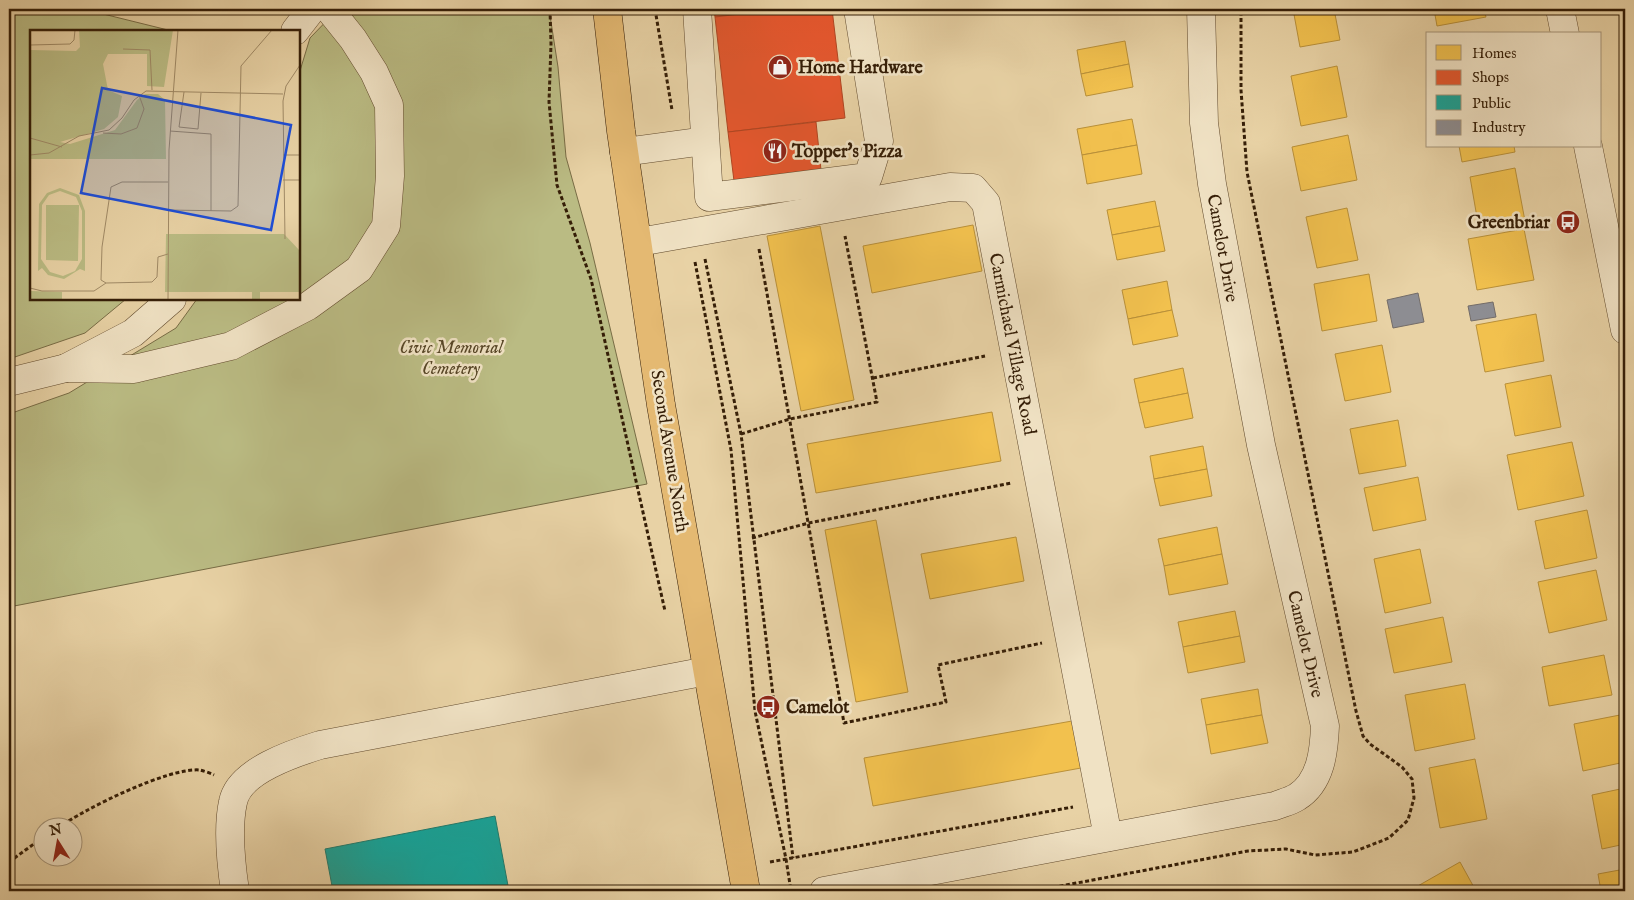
<svg xmlns="http://www.w3.org/2000/svg" width="1634" height="900" viewBox="0 0 1634 900" font-family="'IM FELL English',serif">
	<rect width="100%" height="100%" fill="#e8d2a5"/>
	<filter id="stains"><feTurbulence type="fractalNoise" baseFrequency=".004" numOctaves="4"/><feColorMatrix values="0 0 0 0 .2 0 0 0 0 .09 0 0 0 0 .02 0 0 0 .5 -.17"/></filter>
	<radialGradient id="worn" r=".72"><stop offset=".6" stop-color="#630" stop-opacity="0"/><stop offset="1" stop-color="#630" stop-opacity=".3"/></radialGradient>
	<g fill="#babb83" stroke="#786c45">
		<path d="M9,9H83L172,31H31V299H126L85,333L9,359Z"/>
		<path d="M338,9H549L558,67L566,157L590,243L647,484L9,607V414L69,393L176,328L197,299H299V74L310,38Z"/>
	</g>
	<g fill="#f2c14e" stroke="#b99039">
		<path d="M1293,9H1334L1340,40L1300,47Z"/>
		<path d="M1434,9H1484L1486,17L1437,26Z"/>
		<path d="M1125,41L1129,64L1081,74L1077,50Z"/>
		<path d="M1129,64L1133,87L1086,96L1081,74Z"/>
		<path d="M1337,66L1347,117L1301,126L1291,76Z"/>
		<path d="M1132,119L1137,145L1082,155L1077,129Z"/>
		<path d="M1348,135L1357,180L1301,191L1292,147Z"/>
		<path d="M1137,145L1142,174L1087,184L1082,155Z"/>
		<path d="M1459,146H1514L1515,152L1462,162Z"/>
		<path d="M1515,168L1525,221L1479,229L1470,177Z"/>
		<path d="M1155,201L1160,226L1112,235L1107,210Z"/>
		<path d="M1347,208L1358,260L1317,268L1306,217Z"/>
		<path d="M973,225L982,271L872,293L863,246Z"/>
		<path d="M820,226L854,400L801,411L767,236Z"/>
		<path d="M1160,226L1165,251L1117,260L1112,235Z"/>
		<path d="M1524,229L1534,280L1477,290L1468,239Z"/>
		<path d="M1369,274L1377,321L1322,331L1314,284Z"/>
		<path d="M1167,281L1172,310L1128,319L1122,290Z"/>
		<path d="M1172,310L1178,336L1133,345L1128,319Z"/>
		<path d="M1536,314L1544,361L1485,372L1476,325Z"/>
		<path d="M1382,345L1391,392L1345,401L1335,354Z"/>
		<path d="M1183,368L1188,393L1139,403L1134,379Z"/>
		<path d="M1551,375L1561,427L1515,436L1505,384Z"/>
		<path d="M1188,393L1193,418L1145,428L1139,403Z"/>
		<path d="M992,412L1001,461L816,493L807,444Z"/>
		<path d="M1398,420L1406,466L1359,474L1350,429Z"/>
		<path d="M1572,442L1584,496L1518,510L1507,455Z"/>
		<path d="M1203,446L1207,469L1154,479L1150,456Z"/>
		<path d="M1207,469L1212,496L1160,506L1154,479Z"/>
		<path d="M1418,477L1426,520L1373,531L1364,488Z"/>
		<path d="M1587,510L1597,558L1545,569L1535,521Z"/>
		<path d="M876,520L908,692L856,702L825,530Z"/>
		<path d="M1217,527L1222,554L1164,566L1158,539Z"/>
		<path d="M1016,537L1024,581L930,599L921,554Z"/>
		<path d="M1420,549L1431,603L1385,613L1374,559Z"/>
		<path d="M1222,554L1228,584L1169,595L1164,566Z"/>
		<path d="M1596,570L1607,620L1549,633L1538,582Z"/>
		<path d="M1235,611L1240,636L1183,647L1178,622Z"/>
		<path d="M1443,617L1452,662L1394,673L1385,629Z"/>
		<path d="M1240,636L1245,662L1188,673L1183,647Z"/>
		<path d="M1604,655L1612,695L1549,706L1542,667Z"/>
		<path d="M1465,684L1475,739L1415,751L1405,695Z"/>
		<path d="M1258,689L1262,715L1206,725L1201,699Z"/>
		<path d="M1625,714V762L1583,771L1574,724Z"/>
		<path d="M1262,715L1268,743L1211,754L1206,725Z"/>
		<path d="M1072,721L1081,768L873,806L864,758Z"/>
		<path d="M1475,759L1487,819L1440,828L1429,768Z"/>
		<path d="M1625,788V844L1602,849L1592,795Z"/>
		<path d="M1460,862L1476,891H1409Z"/>
		<path d="M1625,869V891H1601L1598,874Z"/>
		<path d="M1390,888L1391,891H1373Z"/>
	</g>
	<g fill="#e4572e" stroke="#b04622">
		<path d="M714,9H781L715,17Z"/>
		<path d="M781,9H832L845,118L728,132L715,17Z"/>
		<path d="M816,122L821,170L734,181L728,132Z"/>
	</g>
	<path fill="#17a398" stroke="#207b6c" d="M495,816L509,891H333L325,849Z"/>
	<g fill="#8d8d92" stroke="#736c68">
		<path d="M1418,293L1424,322L1393,328L1387,300Z"/>
		<path d="M1493,302L1496,317L1471,321L1468,306Z"/>
	</g>
	<g fill="none" stroke-linecap="round" stroke-linejoin="round">
		<g stroke="#624b2e" stroke-width="29">
			<g id="minor">
				<path d="M697,9L709,197L868,177L879,141L858,9"/>
				<path d="M1560,9L1565,34"/>
				<path d="M295,31L312,9"/>
				<path d="M1588,146L1625,330"/>
				<path d="M624,152L705,141"/>
				<path d="M639,242L950,187L973,188L986,203L1108,837"/>
				<path d="M66,368L134,369L231,346L308,306L359,269L386,226L390,176L389,105L374,72L353,39L329,9"/>
				<path d="M9,382L66,368L133,333L172,299"/>
				<path d="M235,891C231,864 227,829 233,802C239,771 294,753 320,745L707,671"/>
				<path d="M824,891L1275,806C1282,803 1291,801 1297,797C1321,782 1324,751 1325,726L1261,445L1212,184L1204,123L1201,9"/>
			</g>
		</g>
		<g stroke="#351e07" stroke-width="29">
			<path id="major" d="M607,9L621,131L661,405L746,891"/>
		</g>
		<g stroke="#351e07" stroke-width="3" stroke-dasharray="4 2.5" stroke-linecap="butt">
			<path d="M550,9L551,44L549,102L557,185L591,279L665,611"/>
			<path d="M655,9L672,110"/>
			<path d="M759,249L844,723L946,702L938,665L1042,643"/>
			<path d="M705,259L741,434L793,858"/>
			<path d="M695,262L731,450L755,711L786,859L791,891"/>
			<path d="M873,378L985,356"/>
			<path d="M741,434L790,419L877,402L845,236"/>
			<path d="M752,538L809,523L1011,483"/>
			<path d="M58,828C84,809 169,767 200,770C204,771 210,773 214,775"/>
			<path d="M9,862L42,838"/>
			<path d="M770,862L1073,807"/>
			<path d="M1034,891L1248,851L1286,849L1315,855L1353,852L1389,838L1408,820L1414,798L1412,779L1402,767L1370,744L1363,736L1356,711L1247,172L1241,90V9"/>
		</g>
		<use href="#minor" stroke="#f0e2c4" stroke-width="28"/>
		<use href="#major" stroke="#e4b972" stroke-width="28"/>
	</g>
	<defs>
		<g id="shop-disc" transform="scale(1.25)"><circle r="9.5" fill="#8f2418" stroke="#f0e2c4"/><path d="M-5-2.5h2.3a2.7 3.5 0 0 1 5.4 0H5L5.5 6h-11ZM-1.5-2.5h3a1.5 2.3 0 0 0-3 0Z" fill="#fff"/></g>
		<g id="restaurant-disc" transform="scale(1.25)"><circle r="9.5" fill="#8f2418" stroke="#f0e2c4"/><path d="M-5-6h1v4h1v-4h1v4h1v-4h1v5L-1.5 .5V6h-2V.5L-5-1ZM5-6V6H3V1.5H1.5Q1.5-4 5-6Z" fill="#fff"/></g>
		<g id="bus-disc" transform="scale(1.25)"><circle r="9.5" fill="#8f2418" stroke="#f0e2c4"/><path d="M-5-6H5V4H4V6H2V4H-2V6H-4V4H-5ZM-3.5-4V0h7V-4ZM-3.5 1.2v1.5H-2V1.2ZM2 1.2v1.5H3.5V1.2Z" fill="#fff"/></g>
	</defs>
	<g fill-rule="evenodd">
		<use href="#shop-disc" x="780" y="67"/>
		<use href="#restaurant-disc" x="775" y="151"/>
		<use href="#bus-disc" x="1568" y="222"/>
		<use href="#bus-disc" x="768" y="707"/>
	</g>
	<g text-anchor="middle" stroke-width="5" stroke-linejoin="round" paint-order="stroke">
		<g font-size="18" font-weight="bold" fill="#351e07" stroke="#f0e2c4" text-anchor="start">
			<text x="798" y="73">Home Hardware</text>
			<text x="792" y="157">Topper's Pizza</text>
			<text x="1550" y="228" text-anchor="end">Greenbriar</text>
			<text x="786" y="713">Camelot</text>
		</g>
		<g font-size="18" fill="#351e07" stroke="#f0e2c4">
			<text transform="translate(1223 248) rotate(80)" y="6">Camelot Drive</text>
			<text transform="translate(1013 344) rotate(79)" y="6">Carmichael Village Road</text>
			<text transform="translate(670 451) rotate(81)" y="6">Second Avenue North</text>
			<text transform="translate(1306 644) rotate(77)" y="6">Camelot Drive</text>
		</g>
		<g font-size="18" font-style="italic" fill="#564526" stroke="#f0e2c4">
			<text x="451" y="353">Civic Memorial<tspan x="451" dy="21">Cemetery</tspan></text>
		</g>
	</g>
	<g transform="translate(30 30)">
		<rect width="270" height="270" fill="#e8d2a5"/>
		<path d="M49,0H143L134,57L117,56V24H78L73,34L78,60L92,66L88,87L74,99L30,112L40,114L85,100L107,70L115,64H128L135,70L136,129H1V261L32,262V270H0V20L46,21L50,17ZM30,158L49,165L55,181V241L50,239L34,249L18,245L12,238L8,241L9,174L17,163ZM30,161L46,167L52,181V229L45,241L33,246L20,242L11,229L12,175L19,165ZM16,175H49L48,231L16,230ZM136,204H254L270,221V262H230V270H222V262H135Z" fill="#babb83" fill-rule="evenodd"/>
		<path fill="none" stroke="#a08a66" stroke-width="1" d="M0,15L40,14L44,10L45,0M93,19L120,20L122,60M154,62L149,97L168,99L171,63M140,101L181,104V181M73,103L91,104L107,98L114,79L109,65M0,108L32,117M0,125L19,123L49,106L79,100L92,88L104,70L116,61L253,64M253,125H270M253,150H270M138,180L201,181L208,176L211,36L242,0M255,209L253,71L256,56L270,35M138,224L128,227L127,247L122,252L76,253L71,250L72,217L81,157L92,152H138M0,258L12,261H64L76,253M138,270L139,120L148,0"/>
		<path fill="#1d4ed8" fill-opacity="0.15" stroke="#1d4ed8" stroke-width="2.5" d="M72,58L261,95L241,200L51,163Z"/>
		<rect width="270" height="270" fill="none" stroke="#351e07" stroke-width="2.5"/>
	</g>
	<rect width="1634" height="900" fill="none" stroke="#e8d2a5" stroke-width="30"/>
	<rect x="10" y="10" width="1614" height="880" fill="none" stroke="#351e07" stroke-width="2.5"/>
	<rect x="15" y="15" width="1604" height="870" fill="none" stroke="#351e07"/>
	<rect x="1426" y="32" width="175" height="115" fill="#f0e2c4" stroke="#a59478"/>
	<rect x="1436" y="45" width="25" height="15" fill="#f2c14e" stroke="#a59478"/>
	<text x="1472" y="58" font-size="15" fill="#351e07">Homes</text>
	<rect x="1436" y="70" width="25" height="15" fill="#e4572e" stroke="#a59478"/>
	<text x="1472" y="82" font-size="15" fill="#351e07">Shops</text>
	<rect x="1436" y="95" width="25" height="15" fill="#17a398" stroke="#a59478"/>
	<text x="1472" y="108" font-size="15" fill="#351e07">Public</text>
	<rect x="1436" y="120" width="25" height="15" fill="#8d8d92" stroke="#a59478"/>
	<text x="1472" y="132" font-size="15" fill="#351e07">Industry</text>
	<g transform="translate(58 842) rotate(349)"><circle r="24" fill="#f0e2c4" stroke="#a59478"/>
	<path d="M0-4L9 19L0 12L-9 19Z" fill="#8f2418"/>
	<text y="-8" font-size="14" font-weight="bold" text-anchor="middle" fill="#351e07">N</text>
	</g>
	<rect width="100%" height="100%" filter="url(#stains)"/>
	<rect width="100%" height="100%" fill="url(#worn)"/>
</svg>
